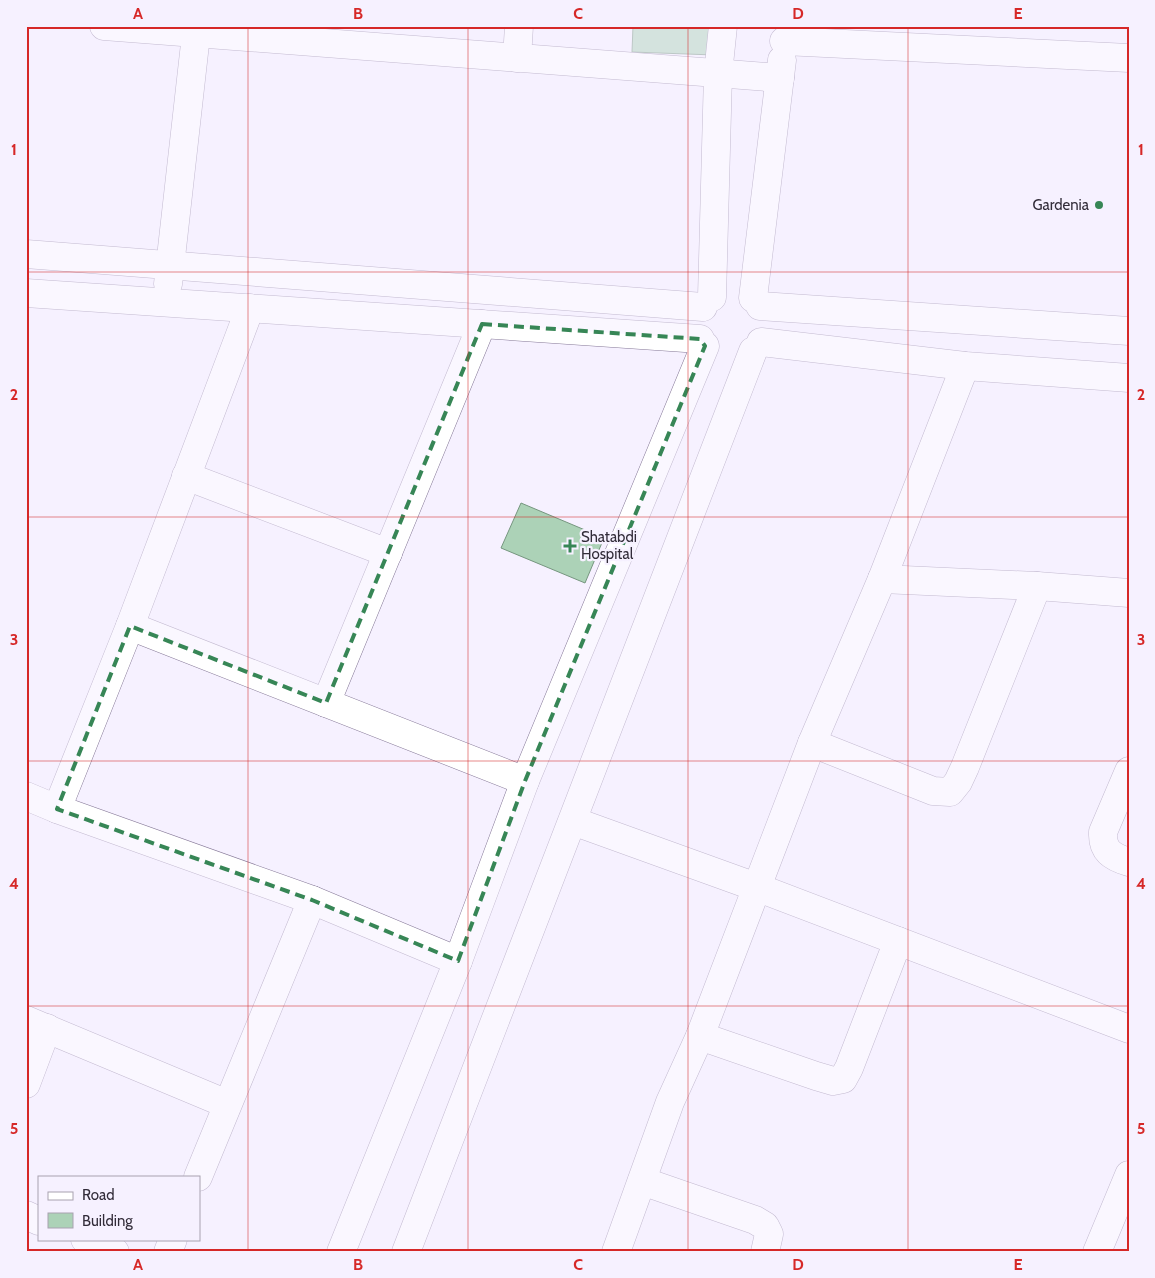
<svg xmlns="http://www.w3.org/2000/svg" width="1155" height="1278" viewBox="0 0 1155 1278" font-family="Cabin,sans-serif">
	<rect width="100%" height="100%" fill="#f6f1ff"/>
	<g fill="#acd2b7" stroke="#76967f">
		<path d="M633,26H715L714,55L632,52Z"/>
		<path d="M521,503L604,538L585,583L501,548Z"/>
	</g>
	<g fill="none" stroke-linecap="round" stroke-linejoin="round">
		<g stroke="#867998" stroke-width="29">
			<g id="minor">
				<path d="M104,26L780,78"/>
				<path d="M784,41L1129,58"/>
				<path d="M517,58L519,26"/>
				<path d="M26,254L703,307"/>
				<path d="M168,284L197,26"/>
				<path d="M26,293L700,339"/>
				<path d="M712,297L718,74L723,26"/>
				<path d="M753,298L782,60"/>
				<path d="M760,306L1129,331"/>
				<path d="M761,342L965,366L1129,378"/>
				<path d="M186,476L388,553"/>
				<path d="M882,579L1037,586L1129,593"/>
				<path d="M130,626L525,781"/>
				<path d="M326,703L482,324"/>
				<path d="M812,743L933,791L950,792L958,782L965,767L1037,586"/>
				<path d="M1129,771L1103,832C1102,851 1112,857 1129,862"/>
				<path d="M26,796L57,809L312,900L458,961"/>
				<path d="M57,809L130,626L250,308"/>
				<path d="M573,821L756,887L1129,1029"/>
				<path d="M26,1020L227,1104"/>
				<path d="M700,1036L816,1076L833,1081L843,1079L849,1068L898,941"/>
				<path d="M26,1084L47,1028"/>
				<path d="M198,1177L312,900"/>
				<path d="M642,1181L755,1220L765,1226L769,1234L765,1252"/>
				<path d="M26,1215L39,1221"/>
				<path d="M85,1239L115,1252"/>
				<path d="M168,1252L173,1239"/>
				<path d="M341,1252L458,961L525,781L705,346"/>
				<path d="M406,1252L753,351"/>
				<path d="M616,1252L670,1102L700,1036L812,743L882,579L965,366"/>
				<path d="M1097,1252L1129,1175"/>
			</g>
		</g>
		<use href="#minor" stroke="#fff" stroke-width="28"/>
	</g>
	<path d="M0 0H1155V1278H0ZM482,324L700,339L705,346L525,781L458,961L312,900L57,809L130,626L326,703Z" fill="#f6f1ff" fill-opacity=".55" fill-rule="evenodd"/>
	<path fill="none" stroke="#378656" stroke-width="4" stroke-dasharray="10 6" stroke-linejoin="round" d="M482,324L700,339L705,346L525,781L458,961L312,900L57,809L130,626L326,703Z"/>
	<path fill="none" stroke="#d62828" stroke-width="1" stroke-opacity="0.55" d="M248,26V1252M468,26V1252M688,26V1252M908,26V1252M26,272H1129M26,517H1129M26,761H1129M26,1006H1129"/>
	<g fill="#378656" stroke="#f6f1ff" stroke-width="2">
		<circle cx="1099" cy="205" r="5"/>
		<path d="M567.5 538.5h5v5h5v5h-5v5h-5v-5h-5v-5h5z"/>
	</g>
	<g text-anchor="middle" stroke-width="4.5" stroke-linejoin="round" paint-order="stroke">
		<g font-size="15" fill="#322c39" stroke="#f6f1ff" text-anchor="end">
			<text x="1089" y="210">Gardenia</text>
			<text x="581" y="542" text-anchor="start">Shatabdi<tspan x="581" dy="17">Hospital</tspan></text>
		</g>
	</g>
	<rect width="1155" height="1278" fill="none" stroke="#f6f1ff" stroke-width="55"/>
	<rect x="38" y="1176" width="162" height="65" fill="#f6f1ff" stroke="#a8a2b0"/>
	<rect x="48" y="1192" width="25" height="8" fill="#ffffff" stroke="#a8a2b0"/>
	<text x="82" y="1200" font-size="15" fill="#322c39">Road</text>
	<rect x="48" y="1213" width="25" height="15" fill="#acd2b7" stroke="#a8a2b0"/>
	<text x="82" y="1226" font-size="15" fill="#322c39">Building</text>
	<rect x="28" y="28" width="1100" height="1222" fill="none" stroke="#d62828" stroke-width="2"/>
	<g font-size="16" text-anchor="middle" font-weight="bold" fill="#d62828">
		<text x="138" y="19">A</text>
		<text x="358" y="19">B</text>
		<text x="578" y="19">C</text>
		<text x="798" y="19">D</text>
		<text x="1018" y="19">E</text>
		<text x="14" y="155">1</text>
		<text x="1141" y="155">1</text>
		<text x="14" y="400">2</text>
		<text x="1141" y="400">2</text>
		<text x="14" y="645">3</text>
		<text x="1141" y="645">3</text>
		<text x="14" y="889">4</text>
		<text x="1141" y="889">4</text>
		<text x="14" y="1134">5</text>
		<text x="1141" y="1134">5</text>
		<text x="138" y="1270">A</text>
		<text x="358" y="1270">B</text>
		<text x="578" y="1270">C</text>
		<text x="798" y="1270">D</text>
		<text x="1018" y="1270">E</text>
	</g>
</svg>
